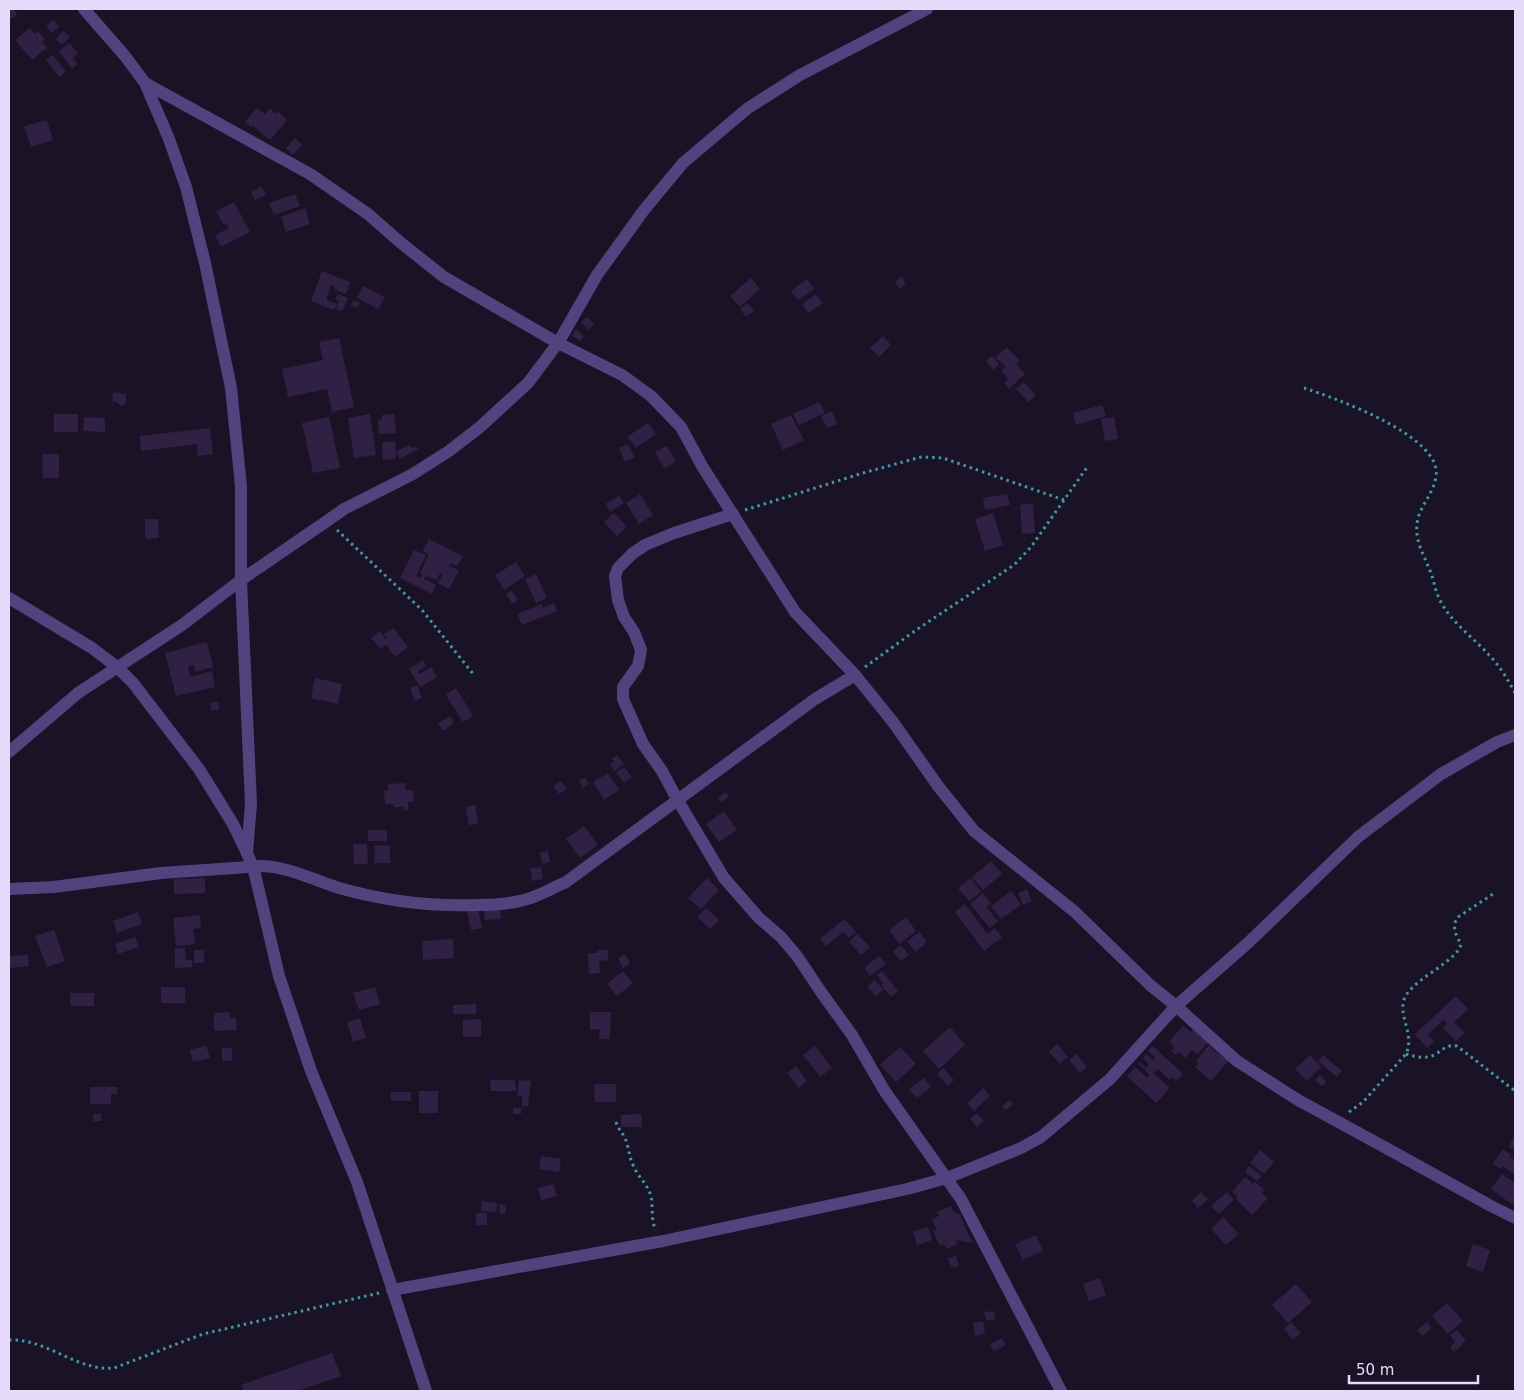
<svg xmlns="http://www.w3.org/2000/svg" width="1524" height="1400" viewBox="0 0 1524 1400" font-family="'DejaVu Sans',sans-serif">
	<rect width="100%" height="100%" fill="#1a1225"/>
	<g fill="#302144">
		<path d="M9,9H14L17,16L9,19Z"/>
		<path d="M53,20L59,27L52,33L46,26Z"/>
		<path d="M30,28L35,34L38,31L45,39L42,42L47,48L32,60L15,40Z"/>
		<path d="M63,31L70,37L62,45L56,39Z"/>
		<path d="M70,43L78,54L73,58L77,64L72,69L59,51Z"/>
		<path d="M53,55L66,72L59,77L46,60Z"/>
		<path d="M257,108L265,114L270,108L276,114L278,112L287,120L270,140L252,125L251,127L245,122Z"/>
		<path d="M47,120L53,140L31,147L24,126Z"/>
		<path d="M295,138L302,145L292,155L286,148Z"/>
		<path d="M261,186L266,195L255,200L251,192Z"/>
		<path d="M295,194L300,206L274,215L269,203Z"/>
		<path d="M234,202L250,232L221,247L215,235L229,228L226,223L223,224L216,211Z"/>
		<path d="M305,208L310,224L286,232L281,217Z"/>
		<path d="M322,271L350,282L346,294L334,289L335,286L331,285L326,300L337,304L334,310L311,301Z"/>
		<path d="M901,277L906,283L901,289L895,283Z"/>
		<path d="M751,278L760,289L740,307L730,296Z"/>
		<path d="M807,279L814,289L798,300L791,291Z"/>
		<path d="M363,286L385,297L378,309L357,298Z"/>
		<path d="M338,294L348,298L342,311L336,309L339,301L335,299Z"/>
		<path d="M816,294L823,303L808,313L802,304Z"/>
		<path d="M354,300L360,303L357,308L351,305Z"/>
		<path d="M748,303L754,311L746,317L740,309Z"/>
		<path d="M587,317L594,324L589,330L581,322Z"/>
		<path d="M576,329L584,336L580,341L572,336Z"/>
		<path d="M883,336L891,345L879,357L870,348Z"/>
		<path d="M339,338L354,407L332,412L327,389L288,397L282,369L323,360L319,342Z"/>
		<path d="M1007,347L1020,361L1016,364L1025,374L1009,389L1004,383L1008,379L1001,371L1006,366L995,358Z"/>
		<path d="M992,356L999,364L993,370L986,361Z"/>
		<path d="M1024,382L1036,396L1028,402L1016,389Z"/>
		<path d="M113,392L126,394V402L122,407L117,402L112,401Z"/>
		<path d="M819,402L825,413L799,425L793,414Z"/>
		<path d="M1102,405L1106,416L1076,425L1073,413Z"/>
		<path d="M832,411L837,424L827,428L821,416Z"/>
		<rect x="54" y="414" width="24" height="18"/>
		<path d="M370,414L376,455L354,458L348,418Z"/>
		<path d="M394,414L396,433L379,434L378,420L382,419V415Z"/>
		<path d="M791,415L804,440L783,450L771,424Z"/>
		<path d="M84,417L105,418V432L83,431Z"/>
		<path d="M329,417L340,468L313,473L302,423Z"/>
		<path d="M1114,417L1118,439L1105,441L1101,419Z"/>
		<path d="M648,423L656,434L636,448L627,437Z"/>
		<path d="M210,428L213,454L198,456L197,444L141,451L140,436Z"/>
		<path d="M395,441L396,459L383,460L382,442Z"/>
		<path d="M628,444L635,457L625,462L619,448Z"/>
		<path d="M410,445L412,448L416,446L418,449L400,459L396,452Z"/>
		<path d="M667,446L676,462L664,468L655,452Z"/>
		<path d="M42,454H59V478H43Z"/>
		<path d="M640,494L653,515L639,524L626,503Z"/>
		<path d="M1007,494L1010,505L985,510L983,498Z"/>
		<path d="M619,496L624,503L610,512L605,504Z"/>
		<path d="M1033,503L1035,533L1022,534L1020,505Z"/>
		<path d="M614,513L627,527L617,536L604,522Z"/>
		<path d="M993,513L1003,545L985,551L975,519Z"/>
		<path d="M145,519H158L159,538L145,539Z"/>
		<path d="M429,539L463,556L457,566L450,563L449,566L459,570L449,589L438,583L443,574L440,573L437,580L425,576L424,579L436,585L432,594L400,578L414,550L426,555L416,576L420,578L422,574L420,573L429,555L423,551Z"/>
		<path d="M516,562L525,576L504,590L495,575Z"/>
		<path d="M536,574L547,598L536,603L525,579Z"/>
		<path d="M512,591L518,600L512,604L506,594Z"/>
		<path d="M554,603L557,611L522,625L517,614L542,604L543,608Z"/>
		<path d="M393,628L408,647L395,657L386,645L380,649L371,638L380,631L386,640L387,639L384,634Z"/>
		<path d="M207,642L213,667L195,672L194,665L188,666L190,677L212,671L215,687L176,696L165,653Z"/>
		<path d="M423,660L426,666L418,671L420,674L431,667L437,677L420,687L409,669Z"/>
		<path d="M315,678L342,684L338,704L311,698Z"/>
		<path d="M417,685L422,698L415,701L410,688Z"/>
		<path d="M456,688L473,716L463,722L446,695Z"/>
		<rect x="211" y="702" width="8" height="8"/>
		<path d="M450,716L454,723L443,731L438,723Z"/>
		<path d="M617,755L624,764L615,771L610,765L614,761L612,759Z"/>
		<path d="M624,767L632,777L624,783L616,772Z"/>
		<path d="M608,773L619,790L604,800L593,782Z"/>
		<path d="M585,777L589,784L583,788L579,781Z"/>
		<path d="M561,781L567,789L559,794L553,786Z"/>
		<path d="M405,783V790H413L414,802H408L409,810H404V807H394V804H385L384,791H388V784Z"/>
		<path d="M725,792L729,796L722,802L718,798Z"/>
		<path d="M475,805L478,824L469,825L466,807Z"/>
		<path d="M724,811L737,830L719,842L706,824Z"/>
		<path d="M584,826L598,845L580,858L566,839Z"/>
		<rect x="368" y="830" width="19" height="11"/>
		<path d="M353,844H367L368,864H354Z"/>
		<path d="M375,845L390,846V863H374Z"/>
		<path d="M548,851L550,862L542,864L540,852Z"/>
		<path d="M991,861L1002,874L983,890L972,877Z"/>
		<path d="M541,867L543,879L532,881L530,868Z"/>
		<path d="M205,878V893L174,894V879Z"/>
		<path d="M707,878L719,890L701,909L688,898Z"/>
		<path d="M971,878L981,892L969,901L958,888Z"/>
		<path d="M1027,889L1032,901L1023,905L1018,893Z"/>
		<path d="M1011,891L1021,905L1001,919L991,906Z"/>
		<path d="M983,893L991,903L986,907L998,921L990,928L970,904Z"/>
		<path d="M965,904L987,934L995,928L1002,937L984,951L955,912Z"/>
		<path d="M478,908L482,928L471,930L467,911Z"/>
		<path d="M706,908L719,920L710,929L697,917Z"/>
		<path d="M500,909L501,919L485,920L484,910Z"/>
		<path d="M138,912L142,924L117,933L113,921Z"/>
		<path d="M200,915L201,928L193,929L195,944L176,946L173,918Z"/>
		<path d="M906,917L916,931L899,944L889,930Z"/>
		<path d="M844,919L856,932L848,938L843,932L826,946L820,939Z"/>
		<path d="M54,930L65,961L47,967L35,936Z"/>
		<path d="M919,932L927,942L916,952L907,942Z"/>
		<path d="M857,934L870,947L861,955L849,942Z"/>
		<path d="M135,937L139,947L118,954L115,944Z"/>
		<path d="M453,939L454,958L423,960L422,941Z"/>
		<path d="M901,945L909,955L901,961L893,951Z"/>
		<path d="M175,948H185L186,960H192V967L175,968Z"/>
		<rect x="194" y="950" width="10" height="13"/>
		<path d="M597,950H608V960L599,961L600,973L589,974L588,953H597Z"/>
		<path d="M625,954L630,964L623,968L618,958Z"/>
		<path d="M28,955L29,966L9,968V956Z"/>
		<path d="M879,956L886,964L870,976L864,968Z"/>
		<path d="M623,971L633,983L617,996L607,984Z"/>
		<path d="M882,971L898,991L891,997L881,985L883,983L877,975Z"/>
		<path d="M874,980L883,989L876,996L867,987Z"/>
		<rect x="161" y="987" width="24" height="16"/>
		<path d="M375,987L380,1004L359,1010L353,993Z"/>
		<path d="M70,993H94V1006H71Z"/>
		<path d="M1456,996L1468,1009L1454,1022L1465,1033L1456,1041L1443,1028L1447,1024L1444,1020L1428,1034L1434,1041L1427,1048L1415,1034Z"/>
		<path d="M476,1004V1014H453V1005Z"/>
		<path d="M230,1012V1018H236L237,1030L214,1031V1013Z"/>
		<path d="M590,1012H611L610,1039H599L600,1029L590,1030Z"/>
		<path d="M360,1018L366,1038L353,1042L347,1022Z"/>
		<path d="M481,1019V1037H463V1020Z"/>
		<path d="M1183,1026L1191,1032L1195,1028L1210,1041L1197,1054L1192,1050L1185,1058L1179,1052L1176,1055L1171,1051L1175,1047L1169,1042Z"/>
		<path d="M950,1027L965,1045L939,1069L923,1051Z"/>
		<path d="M1057,1044L1068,1057L1060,1064L1049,1052Z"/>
		<path d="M206,1045L210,1058L193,1062L190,1050Z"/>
		<path d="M1209,1045L1220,1055L1223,1052L1231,1058L1211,1081L1195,1067L1199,1063L1196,1061Z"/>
		<path d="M815,1046L832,1068L820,1077L803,1055Z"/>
		<path d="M1153,1046L1183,1074L1176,1081L1172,1077L1170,1080L1158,1069L1153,1073L1170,1088L1156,1103L1127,1076L1135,1067L1147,1078L1150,1075L1138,1064L1140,1062L1146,1068L1149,1064L1143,1058L1146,1054L1153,1060L1155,1057L1148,1051Z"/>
		<path d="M900,1047L916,1064L896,1082L880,1065Z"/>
		<rect x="222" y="1048" width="10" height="13"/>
		<path d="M1076,1054L1087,1067L1080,1073L1069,1060Z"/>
		<path d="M1310,1055L1321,1067L1307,1081L1295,1069Z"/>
		<path d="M1323,1055L1342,1071L1337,1077L1318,1061Z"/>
		<path d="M796,1066L807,1081L799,1088L787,1073Z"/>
		<path d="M943,1068L954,1080L948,1086L937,1074Z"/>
		<path d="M1320,1075L1326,1082L1322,1086L1315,1080Z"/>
		<path d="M924,1078L931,1087L917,1098L909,1089Z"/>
		<path d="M490,1080H515L516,1091H491Z"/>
		<path d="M519,1080L531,1081L528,1106H522V1096H517Z"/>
		<path d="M594,1084H616V1102H595Z"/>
		<path d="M90,1087H117V1094H111V1104H90Z"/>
		<path d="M983,1088L990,1096L974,1111L967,1103Z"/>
		<rect x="419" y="1091" width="19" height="22"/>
		<rect x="391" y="1092" width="20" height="9"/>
		<path d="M1009,1100L1013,1104L1006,1110L1002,1106Z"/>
		<rect x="513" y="1108" width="8" height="6"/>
		<path d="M977,1113L984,1121L977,1127L970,1119Z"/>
		<rect x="93" y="1114" width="8" height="7"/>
		<path d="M641,1114L642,1127H621V1115Z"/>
		<path d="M1515,1133V1150L1509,1147Z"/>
		<path d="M1503,1149L1511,1155L1510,1157L1515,1160V1175L1503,1166L1501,1169L1493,1164Z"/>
		<path d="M1260,1150L1274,1162L1264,1174L1250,1163Z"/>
		<path d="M541,1156L561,1159L559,1172L539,1169Z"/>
		<path d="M1249,1166L1262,1176L1257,1181L1245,1172Z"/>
		<path d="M1502,1174L1515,1183V1201L1513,1205L1491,1189Z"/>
		<path d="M1245,1177L1253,1184L1255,1182L1264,1190L1262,1193L1268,1198L1252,1215L1236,1199L1238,1197L1232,1192Z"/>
		<path d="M554,1184L557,1196L541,1200L538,1188Z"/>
		<path d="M1201,1192L1208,1199L1198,1208L1192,1201Z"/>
		<path d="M1227,1192L1234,1200L1219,1214L1211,1206Z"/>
		<path d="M482,1201L497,1203L496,1212L481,1211Z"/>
		<path d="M500,1204L506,1205L505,1214L499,1213Z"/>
		<path d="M951,1206L953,1211L960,1215L972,1243L956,1240L957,1244L947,1249L944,1244L940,1246L933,1231L937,1230L932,1219L939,1216L937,1212Z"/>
		<rect x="476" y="1213" width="11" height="12"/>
		<path d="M1223,1217L1239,1234L1226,1245L1211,1229Z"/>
		<path d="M928,1227L932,1240L917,1245L913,1231Z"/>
		<path d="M1036,1235L1043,1251L1023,1260L1015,1244Z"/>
		<path d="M1473,1244L1490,1250L1483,1272L1466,1266Z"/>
		<path d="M956,1256L959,1266L951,1268L948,1258Z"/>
		<path d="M1100,1278L1106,1295L1089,1301L1083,1284Z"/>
		<path d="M1296,1284L1312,1302L1288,1323L1272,1305Z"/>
		<path d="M1447,1303L1463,1321L1448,1334L1432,1316Z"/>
		<path d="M994,1311L995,1319L986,1321L984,1312Z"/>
		<path d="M983,1321L985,1334L975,1336L973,1323Z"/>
		<path d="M1291,1322L1301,1333L1293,1340L1284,1329Z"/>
		<path d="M1427,1322L1432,1328L1422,1336L1417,1330Z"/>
		<path d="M1457,1330L1466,1341L1454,1352L1450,1347L1455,1342L1450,1335Z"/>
		<path d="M1002,1338L1006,1345L994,1351L990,1344Z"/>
		<path d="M332,1353L341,1376L297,1391H243L241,1385Z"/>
	</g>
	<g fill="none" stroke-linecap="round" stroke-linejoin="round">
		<g stroke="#3e9aab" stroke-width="3" stroke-dasharray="2.5 4" stroke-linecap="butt">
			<path d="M1304,388C1335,398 1442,436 1436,476C1434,492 1422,504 1418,518C1413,539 1424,555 1431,573C1434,581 1435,590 1439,598C1449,621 1473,637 1489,655C1500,666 1508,680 1515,693"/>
			<path d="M745,510L863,473L921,457L943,458L1064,500"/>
			<path d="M337,530L422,610L474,675"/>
			<path d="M865,667L919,628L1014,565L1031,547L1088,466"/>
			<path d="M1406,1054C1415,1057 1425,1059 1434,1055C1443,1050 1447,1044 1457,1046L1515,1091"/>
			<path d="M1349,1112L1363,1102L1406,1054C1416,1032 1394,1012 1407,994C1418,977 1458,960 1461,944C1456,935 1451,927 1458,917L1496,892"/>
			<path d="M616,1122C618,1129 622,1132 625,1138C629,1147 629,1157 633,1165C637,1175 645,1182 649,1191C655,1203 649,1217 656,1230"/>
			<path d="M9,1340C46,1338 78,1372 114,1368L203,1334L379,1293"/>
		</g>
		<g stroke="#52437f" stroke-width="12">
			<path d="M84,9L125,56L145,83L169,139L186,187L205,263L231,388L241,486V580L251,804L247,853"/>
			<path d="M145,83L310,174L368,214L401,243L444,277L558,343L622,375L651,396L681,427L702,466L795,612L855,675L893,722L938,786L974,831L1075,912L1150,985L1176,1006L1237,1061L1298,1100L1388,1149L1491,1206L1515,1218"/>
			<path d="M733,514L674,533L645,545L632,554L618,568L615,576L618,600L624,617L634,632L641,650L638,666L623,687V699L643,744L662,771L677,799L724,878L759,918L781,937L797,956L821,992L852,1035L884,1090L961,1199L1061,1391"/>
			<path d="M9,598L92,648L117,667L133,683L199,769L233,824L253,866L279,976L311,1071L357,1182L426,1391"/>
			<path d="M9,752L78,693L182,625L241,580L327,521L344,509L413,474L449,451L480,427L528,383L558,343L597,275L644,210L683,163L748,108L800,75L927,9"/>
			<path d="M9,889L54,887L161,873L262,866C290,867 313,880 339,888C385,901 430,907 478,905C493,905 509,904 524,900C538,897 552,888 566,882L815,699L855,675"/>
			<path d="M392,1290L663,1241L907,1189L947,1178L1021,1148L1041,1137L1110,1079L1176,1006L1249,942L1358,837L1441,774L1497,742L1515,735"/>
		</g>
	</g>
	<rect width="1524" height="1400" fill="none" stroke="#e6dbfb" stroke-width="20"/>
	<path d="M1349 1375v8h129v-8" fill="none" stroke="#e6dbfb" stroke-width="2.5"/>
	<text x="1356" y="1375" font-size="15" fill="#e6dbfb" stroke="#1a1225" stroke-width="4" paint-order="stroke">50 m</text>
</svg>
